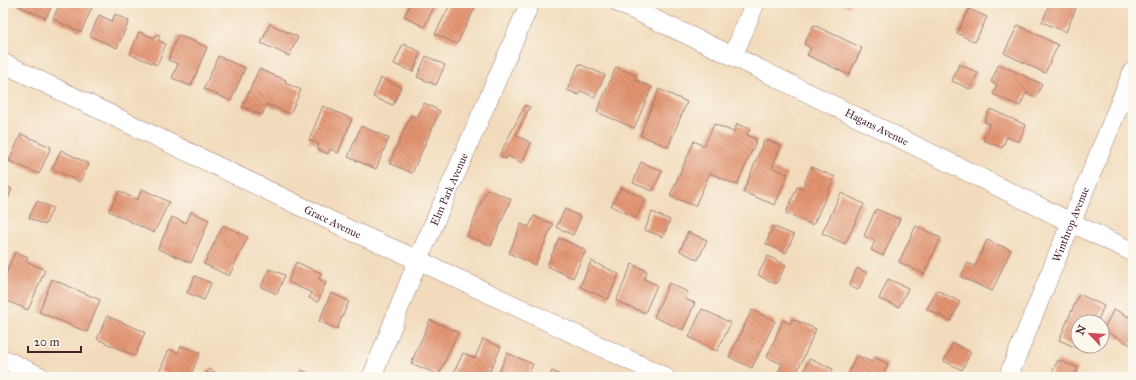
<svg xmlns="http://www.w3.org/2000/svg" width="1136" height="380" viewBox="0 0 1136 380" font-family="'IM FELL Great Primer',serif">
	<defs>
		<pattern id="building-back-hatch" width="6" height="6" patternUnits="userSpaceOnUse"><rect width="6" height="6" fill="#e49471"/><path d="M-1 5l2 2M0 0l6 6M5-1l2 2" fill="none" stroke="#bb785d"/></pattern>
	</defs>
	<rect width="100%" height="100%" fill="#fbf7ec"/>
	<filter id="ink" filterUnits="userSpaceOnUse"><feTurbulence type="fractalNoise" baseFrequency=".025" numOctaves="2"/><feDisplacementMap in="SourceGraphic" scale="8" xChannelSelector="R" yChannelSelector="G"/><feConvolveMatrix kernelMatrix="1 2 1 2 8 2 1 2 1" color-interpolation-filters="sRGB"/></filter>
	<filter id="wash" filterUnits="userSpaceOnUse"><feTurbulence type="fractalNoise" baseFrequency=".012" numOctaves="4" result="noise"/><feDisplacementMap in="SourceGraphic" scale="16" xChannelSelector="R" yChannelSelector="G"/><feGaussianBlur stdDeviation="0.9" result="paint"/><feColorMatrix in="noise" values="0 0 0 0 0 0 0 0 0 0 0 0 0 0 0 0 0 1.4 0 .05"/><feComposite in="paint" operator="in"/></filter>
	<g filter="url(#wash)">
		<rect width="100%" height="100%" fill="#f2dbbc"/>
		<g id="blocks">
			<g fill="url(#building-back-hatch)">
				<path d="M19,3H53L46,18L18,6Z"/>
				<path d="M60,3H94L81,32L53,19Z"/>
				<path d="M411,3H436L424,27L404,16Z"/>
				<path d="M451,3H471L476,6L457,44L435,34Z"/>
				<path d="M841,3H851L849,7Z"/>
				<path d="M1050,3H1078L1066,32L1042,22Z"/>
				<path d="M969,9L987,17L975,42L957,33Z"/>
				<path d="M115,14L129,21L117,48L90,36L99,15L112,21Z"/>
				<path d="M270,24L298,37L289,56L261,43Z"/>
				<path d="M814,25L862,48L849,75L807,55L811,48L804,44Z"/>
				<path d="M1018,25L1058,45L1045,73L1004,53Z"/>
				<path d="M139,32L155,38L157,34L160,35L158,40L166,44L157,65L130,54Z"/>
				<path d="M178,35L207,47L191,86L172,78L178,64L168,60Z"/>
				<path d="M403,44L421,52L413,72L394,64Z"/>
				<path d="M218,56L245,68L231,101L204,89Z"/>
				<path d="M426,56L445,65L436,85L417,77Z"/>
				<path d="M579,64L605,75L595,97L581,91L579,95L567,90Z"/>
				<path d="M959,64L978,73L970,89L952,81Z"/>
				<path d="M999,64L1042,84L1036,97L1026,93L1020,106L993,94L997,85L991,82Z"/>
				<path d="M616,67L637,76L635,80L652,87L634,128L597,112Z"/>
				<path d="M259,69L286,80L285,83L301,90L290,114L267,104L262,115L242,107Z"/>
				<path d="M381,78L401,87L393,105L373,97Z"/>
				<path d="M659,89L687,102L668,147L640,135Z"/>
				<path d="M424,103L440,111L412,173L389,163L411,115L417,118Z"/>
				<path d="M525,105L530,107L516,135L531,143L522,163L508,156L506,159L499,156Z"/>
				<path d="M323,106L352,119L338,153L330,149L328,154L317,149L319,144L309,140Z"/>
				<path d="M990,109L1026,125L1019,142L1007,137L1002,148L983,140L990,124L984,122Z"/>
				<path d="M714,124L734,132L737,124L750,129L747,135L757,139L737,185L710,173L695,206L670,196L694,141L704,146Z"/>
				<path d="M361,126L389,138L376,169L348,157Z"/>
				<path d="M21,134L51,147L39,174L9,161Z"/>
				<path d="M3,135L6,137L3,145Z"/>
				<path d="M765,139L781,146L772,168L788,174L775,205L743,192Z"/>
				<path d="M61,150L89,164L80,182L52,169Z"/>
				<path d="M641,162L662,171L653,191L633,183Z"/>
				<path d="M811,167L835,177L813,225L786,213L797,187L802,189Z"/>
				<path d="M3,185L12,189L5,206L3,205Z"/>
				<path d="M621,187L645,199L636,218L611,206Z"/>
				<path d="M142,189L169,202L154,233L109,211L119,191L137,200Z"/>
				<path d="M487,189L511,199L491,246L467,236Z"/>
				<path d="M841,193L864,204L845,244L822,233Z"/>
				<path d="M37,201L53,208L45,225L29,218Z"/>
				<path d="M565,209L581,217L573,235L556,227Z"/>
				<path d="M876,209L900,219L883,256L871,250L875,241L864,236Z"/>
				<path d="M191,212L209,220L191,263L158,249L172,217L186,223Z"/>
				<path d="M652,212L670,220L663,237L645,230Z"/>
				<path d="M534,216L553,224L535,265L509,253L521,224L529,227Z"/>
				<path d="M223,225L248,237L229,276L204,264Z"/>
				<path d="M773,226L794,235L786,253L766,244Z"/>
				<path d="M916,226L941,238L924,274L899,262Z"/>
				<path d="M688,232L707,240L698,260L680,251Z"/>
				<path d="M559,238L586,250L573,278L547,266Z"/>
				<path d="M987,240L1011,250L992,291L961,277L967,263L975,266Z"/>
				<path d="M15,252L28,257L26,261L45,270L28,310L3,299V280Z"/>
				<path d="M768,256L786,265L776,284L758,275Z"/>
				<path d="M591,261L619,274L608,299L580,287Z"/>
				<path d="M296,262L321,273L319,279L326,282L318,302L309,298L312,293L288,282Z"/>
				<path d="M632,264L647,271L644,279L657,285L645,313L616,301Z"/>
				<path d="M857,268L867,273L858,290L849,286Z"/>
				<path d="M269,269L285,275L277,294L261,287Z"/>
				<path d="M195,276L211,283L204,300L187,293Z"/>
				<path d="M52,279L100,300L87,332L39,312Z"/>
				<path d="M888,279L908,288L899,307L879,299Z"/>
				<path d="M669,283L688,292L685,299L695,303L683,330L654,317Z"/>
				<path d="M937,290L960,302L951,321L927,309Z"/>
				<path d="M331,293L349,301L337,329L319,321Z"/>
				<path d="M1079,294L1104,306L1097,322H1078V346H1086L1084,351L1059,340Z"/>
				<path d="M702,309L731,323L717,351L689,337Z"/>
				<path d="M1114,309L1133,319V341L1131,345L1103,330Z"/>
				<path d="M752,310L775,321L752,368L729,357Z"/>
				<path d="M107,316L145,332L135,356L97,339Z"/>
				<path d="M792,319L816,329L795,377H776L782,364L767,357L783,320L790,324Z"/>
				<path d="M430,320L458,332L439,375L411,363Z"/>
				<path d="M483,339L501,347L490,371L487,369L483,377H452L463,353L475,358Z"/>
				<path d="M953,343L971,352L962,370L944,361Z"/>
				<path d="M181,346L200,353L190,377H175L160,371L169,349L178,353Z"/>
				<path d="M507,353L533,364L527,377H497Z"/>
				<path d="M856,355L872,362L874,357L888,364L883,377H847Z"/>
				<path d="M809,359L833,369L829,377H802Z"/>
				<path d="M1058,360L1078,368L1075,377H1050Z"/>
				<path d="M208,369L226,377H205Z"/>
				<path d="M302,370L313,375L312,377H298Z"/>
				<path d="M552,371L565,377H550Z"/>
			</g>
		</g>
	</g>
	<g filter="url(#ink)">
		<use href="#blocks" fill-opacity="0" stroke="#9e7d74" stroke-width="1"/>
		<g fill="none" stroke-linecap="round" stroke-linejoin="round">
			<g stroke="#9e7d74" stroke-width="20">
				<g id="minor">
					<path id="s1" d="M619,3L733,56L1070,222L1133,252"/>
					<path d="M733,56L755,3"/>
					<path id="s2" d="M3,63L354,232L418,260L665,377"/>
					<path d="M3,359L41,377"/>
					<path id="s3" d="M372,377L418,260L530,3"/>
					<path id="s4" d="M1008,377L1133,71"/>
				</g>
			</g>
			<use href="#minor" stroke="#fff" stroke-width="19"/>
		</g>
	</g>
	<g text-anchor="middle" stroke-width="3.5" stroke-linejoin="round" paint-order="stroke">
		<g font-size="11" fill="#4a1f2b" stroke="#fbf7ec">
			<text dy="4" stroke="none"><textPath href="#s1" startOffset="286">Hagans Avenue</textPath></text>
			<text dy="4" stroke="none"><textPath href="#s3" startOffset="203">Elm Park Avenue</textPath></text>
			<text dy="4" stroke="none"><textPath href="#s2" startOffset="366">Grace Avenue</textPath></text>
			<text dy="4" stroke="none"><textPath href="#s4" startOffset="165">Winthrop Avenue</textPath></text>
		</g>
	</g>
	<rect width="1136" height="380" fill="none" stroke="#fbf7ec" stroke-width="16"/>
	<g transform="translate(1090 334) rotate(295)"><circle r="19" fill="#fbf7ec" stroke="#b4a19f"/>
	<path d="M0-3L7 15L0 10L-7 15Z" fill="#d1495b"/>
	<text y="-6" font-size="11" font-weight="bold" text-anchor="middle" fill="#4a1f2b">N</text>
	</g>
	<path d="M28 346v6h53v-6" fill="none" stroke="#4a1f2b" stroke-width="2"/>
	<text x="34" y="346" font-size="12" fill="#4a1f2b" stroke="#fbf7ec" stroke-width="3" paint-order="stroke">20 m</text>
</svg>
